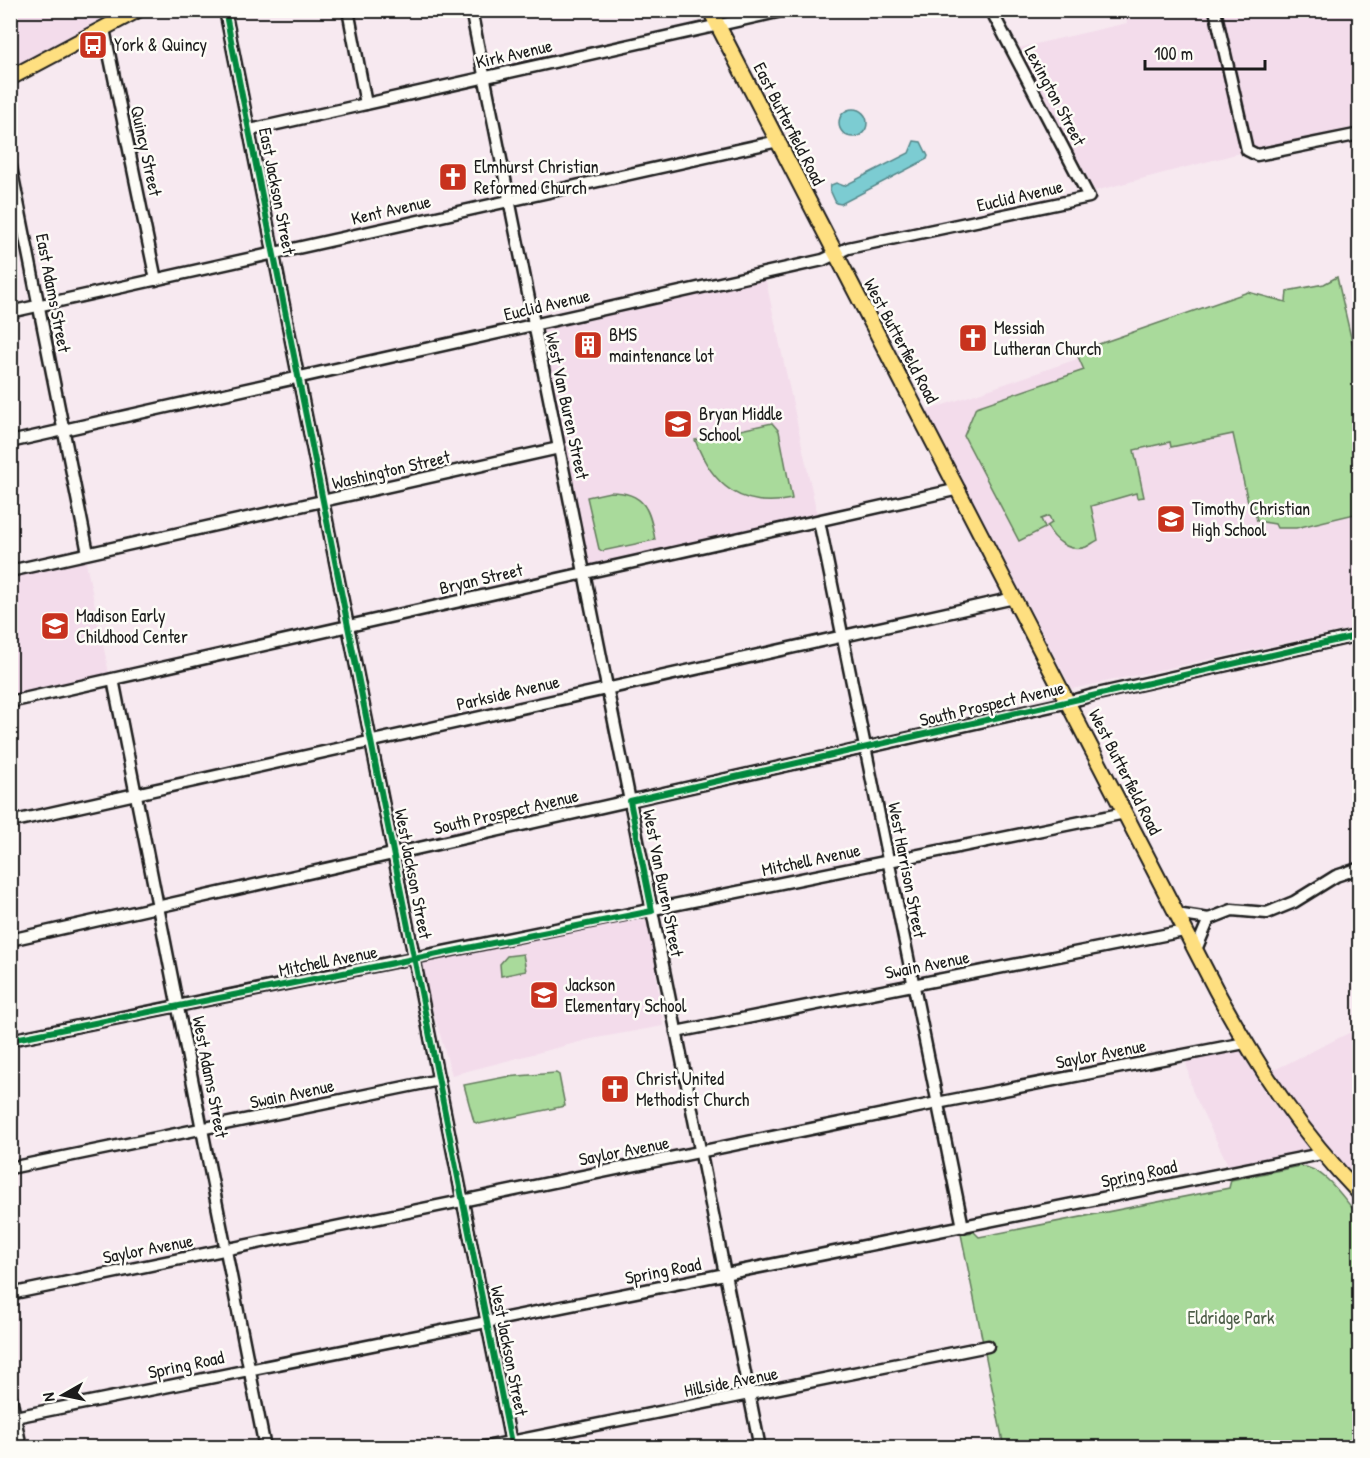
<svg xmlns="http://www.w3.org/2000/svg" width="1370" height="1458" viewBox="0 0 1370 1458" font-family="'Patrick Hand',sans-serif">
	<rect width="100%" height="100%" fill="#f7e9f0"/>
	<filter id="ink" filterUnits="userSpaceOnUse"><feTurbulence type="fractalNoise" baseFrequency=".0167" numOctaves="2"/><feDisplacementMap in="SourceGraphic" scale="12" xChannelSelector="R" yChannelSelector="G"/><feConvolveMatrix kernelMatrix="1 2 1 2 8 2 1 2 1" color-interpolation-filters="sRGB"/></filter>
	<g filter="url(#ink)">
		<g fill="#f3dceb">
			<path d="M11,10H115V11L11,68Z"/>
			<path d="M720,11H769L725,20Z"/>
			<path d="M1125,11H1359V126L1263,147L1095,191L1018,48L1127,23Z"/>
			<path d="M764,272L818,518L587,568L540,331L765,279Z"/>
			<path d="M1337,277L1359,372V627L1072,689L926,411L1077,359L1076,352L1248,292L1283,303L1286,302L1287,291L1324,284Z"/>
			<path d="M85,558L110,678L11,700L10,575Z"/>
			<path d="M649,917L663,1026L591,1039L452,1075L419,964Z"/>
			<path d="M1359,1028V1187L1326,1151L1268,1073Z"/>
			<path d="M1239,1048L1264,1090L1310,1151L1230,1169L1192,1090L1186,1062Z"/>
		</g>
		<g fill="#a9da9b" stroke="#627b5c" stroke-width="1.5">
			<path d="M1337,277L1359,372V513L1296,528H1277L1275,524L1257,521L1253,502H1248L1233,434L1171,447L1170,442L1134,450L1144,497L1137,498L1136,493L1091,506L1098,540C1094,542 1090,545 1086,547C1069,553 1054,540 1047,526L1052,523L1049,516L1041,519L1045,528L1019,541L964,436L976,407L1084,370L1076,352L1248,292L1286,302L1287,291L1324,284Z"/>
			<path d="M772,423L779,431L792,499C742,509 713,487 695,440Z"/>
			<path d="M610,492C645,492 650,510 655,540L602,551L599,549L587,497Z"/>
			<path d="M523,954L526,971L501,976L500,964L507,956Z"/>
			<path d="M556,1073L559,1075L565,1106L479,1124L474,1122L464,1085L505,1077Z"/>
			<path d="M1301,1166C1327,1169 1343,1199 1359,1216V1447H1004L961,1234L974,1232L979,1237L1229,1188L1231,1180Z"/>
		</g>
		<g fill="#7bccd2" stroke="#558689" stroke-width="1.5">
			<circle cx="853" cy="123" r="14"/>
			<path d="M914,141L921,142L928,156L927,159L841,204L836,203L830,190L831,185L836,183L844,186L909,153Z"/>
		</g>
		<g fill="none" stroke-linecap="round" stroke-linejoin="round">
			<g stroke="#1c1c1c" stroke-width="15">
				<g id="minor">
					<path d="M225,10L512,1448"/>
					<path d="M348,10L366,104"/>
					<path d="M471,10L760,1448"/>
					<path d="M1215,10L1247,150L1257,155L1360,134"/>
					<path d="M104,29L156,280"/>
					<path d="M250,130L786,10"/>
					<path d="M10,162L88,553"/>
					<path d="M10,312L778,141"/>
					<path d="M10,442L823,260L848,248L1089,197L991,10"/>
					<path d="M819,521L963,1227"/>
					<path d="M10,571L559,448"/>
					<path d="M113,679L265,1448"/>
					<path d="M10,702L959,489"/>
					<path d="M10,822L1014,598"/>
					<path d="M1176,914L1209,919L1232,910L1267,913L1294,902L1336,876L1360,868"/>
					<path d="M10,940L1069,702L1093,695L1360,635"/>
					<path d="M1195,952L1209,919"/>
					<path d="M676,1032L1184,931"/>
					<path d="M10,1040L1125,813"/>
					<path d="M10,1168L439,1080"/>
					<path d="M10,1294L937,1103L1245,1043"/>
					<path d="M10,1392L21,1448"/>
					<path d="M10,1418L1321,1154"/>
					<path d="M480,1448L988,1346"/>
				</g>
			</g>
			<g stroke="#1c1c1c" stroke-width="18">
				<g id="major">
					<path d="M710,10L1216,990C1257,1066 1300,1132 1360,1194"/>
					<path d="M10,78L138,10"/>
				</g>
			</g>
			<use href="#minor" stroke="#fdfcf7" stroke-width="10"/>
			<use href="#major" stroke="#fedf80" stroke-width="14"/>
			<g stroke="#fdfcf7" stroke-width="10">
				<g id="cycleway">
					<path d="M225,10L512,1448"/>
					<path d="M10,1040L652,911L630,801L1360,635"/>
				</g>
			</g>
			<use href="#cycleway" stroke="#00873e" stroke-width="6"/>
		</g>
	</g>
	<defs>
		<g id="bus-square" transform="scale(1.5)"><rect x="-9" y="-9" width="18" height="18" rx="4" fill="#c8321e" stroke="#fdfcf7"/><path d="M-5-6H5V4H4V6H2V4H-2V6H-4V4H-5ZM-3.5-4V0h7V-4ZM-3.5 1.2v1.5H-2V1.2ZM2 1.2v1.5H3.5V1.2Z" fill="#fff"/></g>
		<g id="church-square" transform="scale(1.5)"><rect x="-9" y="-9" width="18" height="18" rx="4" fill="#c8321e" stroke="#fdfcf7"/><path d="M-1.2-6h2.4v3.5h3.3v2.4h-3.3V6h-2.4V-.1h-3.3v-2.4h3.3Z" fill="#fff"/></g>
		<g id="building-square" transform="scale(1.5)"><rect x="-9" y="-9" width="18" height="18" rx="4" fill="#c8321e" stroke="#fdfcf7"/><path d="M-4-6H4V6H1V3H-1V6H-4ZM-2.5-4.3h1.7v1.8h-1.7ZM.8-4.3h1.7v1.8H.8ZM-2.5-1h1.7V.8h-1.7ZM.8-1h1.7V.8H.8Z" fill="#fff"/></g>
		<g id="school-square" transform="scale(1.5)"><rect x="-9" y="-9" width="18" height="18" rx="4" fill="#c8321e" stroke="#fdfcf7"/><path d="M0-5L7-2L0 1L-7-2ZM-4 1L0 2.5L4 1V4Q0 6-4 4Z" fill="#fff"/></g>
	</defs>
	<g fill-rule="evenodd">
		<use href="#bus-square" x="93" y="45"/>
		<use href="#church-square" x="453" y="177"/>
		<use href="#church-square" x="973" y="338"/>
		<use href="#building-square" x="588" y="345"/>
		<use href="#school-square" x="678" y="424"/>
		<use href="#school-square" x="1171" y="519"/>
		<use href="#school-square" x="55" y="626"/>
		<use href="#school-square" x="544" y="995"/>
		<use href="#church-square" x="615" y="1089"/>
	</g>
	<g text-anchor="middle" stroke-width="5" stroke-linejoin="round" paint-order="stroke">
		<g font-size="18" fill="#1c1c1c" stroke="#fdfcf7" text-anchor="start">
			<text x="114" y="51">York &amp; Quincy</text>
			<text x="474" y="173">Elmhurst Christian<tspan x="474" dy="21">Reformed Church</tspan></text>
			<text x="994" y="334">Messiah<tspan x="994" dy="21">Lutheran Church</tspan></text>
			<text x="609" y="341">BMS<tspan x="609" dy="21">maintenance lot</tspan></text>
			<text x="699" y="420">Bryan Middle<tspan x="699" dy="21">School</tspan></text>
			<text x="1192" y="515">Timothy Christian<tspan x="1192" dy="21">High School</tspan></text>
			<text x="76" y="622">Madison Early<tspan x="76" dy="21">Childhood Center</tspan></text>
			<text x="565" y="991">Jackson<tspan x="565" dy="21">Elementary School</tspan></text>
			<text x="636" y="1085">Christ United<tspan x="636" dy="21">Methodist Church</tspan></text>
		</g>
		<g font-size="18" fill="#1c1c1c" stroke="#fdfcf7">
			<text transform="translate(514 54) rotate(-13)" y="6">Kirk Avenue</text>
			<text transform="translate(1055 96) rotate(62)" y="6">Lexington Street</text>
			<text transform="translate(789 124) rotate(63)" y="6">East Butterfield Road</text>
			<text transform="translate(146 151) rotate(78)" y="6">Quincy Street</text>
			<text transform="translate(277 191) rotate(79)" y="6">East Jackson Street</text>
			<text transform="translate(1020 196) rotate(-13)" y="6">Euclid Avenue</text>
			<text transform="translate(391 210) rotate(-13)" y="6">Kent Avenue</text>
			<text transform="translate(53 293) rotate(79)" y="6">East Adams Street</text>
			<text transform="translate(547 305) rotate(-13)" y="6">Euclid Avenue</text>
			<text transform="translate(901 341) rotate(62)" y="6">West Butterfield Road</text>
			<text transform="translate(567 406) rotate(78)" y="6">West Van Buren Street</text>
			<text transform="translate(391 470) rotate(-13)" y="6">Washington Street</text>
			<text transform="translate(481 579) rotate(-13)" y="6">Bryan Street</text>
			<text transform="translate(508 693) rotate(-13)" y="6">Parkside Avenue</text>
			<text transform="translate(992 704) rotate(-13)" y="6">South Prospect Avenue</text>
			<text transform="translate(1125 772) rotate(63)" y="6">West Butterfield Road</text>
			<text transform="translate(506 812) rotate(-13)" y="6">South Prospect Avenue</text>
			<text transform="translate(811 860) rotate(-12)" y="6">Mitchell Avenue</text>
			<text transform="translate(907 870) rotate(79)" y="6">West Harrison Street</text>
			<text transform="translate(413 874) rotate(79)" y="6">West Jackson Street</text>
			<text transform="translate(663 883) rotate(79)" y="6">West Van Buren Street</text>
			<text transform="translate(328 961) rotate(-11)" y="6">Mitchell Avenue</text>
			<text transform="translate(927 965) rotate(-11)" y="6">Swain Avenue</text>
			<text transform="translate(1101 1054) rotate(-11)" y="6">Saylor Avenue</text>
			<text transform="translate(210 1077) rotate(79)" y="6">West Adams Street</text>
			<text transform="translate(292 1094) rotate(-12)" y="6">Swain Avenue</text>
			<text transform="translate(624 1151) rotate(-11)" y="6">Saylor Avenue</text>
			<text transform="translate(1139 1174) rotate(-12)" y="6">Spring Road</text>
			<text transform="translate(148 1249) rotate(-11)" y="6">Saylor Avenue</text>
			<text transform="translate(663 1271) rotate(-11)" y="6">Spring Road</text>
			<text transform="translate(509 1351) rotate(79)" y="6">West Jackson Street</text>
			<text transform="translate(186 1365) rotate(-12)" y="6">Spring Road</text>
			<text transform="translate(731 1382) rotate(-11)" y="6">Hillside Avenue</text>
		</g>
		<g font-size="18" fill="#4d5e48" stroke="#fdfcf7">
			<text x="1231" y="1324">Eldridge Park</text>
		</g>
	</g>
	<rect width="1370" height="1458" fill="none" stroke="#fdfcf7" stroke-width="36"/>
	<rect x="18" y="18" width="1334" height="1422" fill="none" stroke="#1c1c1c" stroke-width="2" filter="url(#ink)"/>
	<g transform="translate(63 1395) rotate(261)" stroke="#fdfcf7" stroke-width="4.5" paint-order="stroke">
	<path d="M0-4.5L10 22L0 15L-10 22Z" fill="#1c1c1c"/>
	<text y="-9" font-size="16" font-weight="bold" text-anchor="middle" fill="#1c1c1c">N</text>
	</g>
	<path d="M1145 60v9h120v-9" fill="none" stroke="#1c1c1c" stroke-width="3"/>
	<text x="1154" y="60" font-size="18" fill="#1c1c1c" stroke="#fdfcf7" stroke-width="4.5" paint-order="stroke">100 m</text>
</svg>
